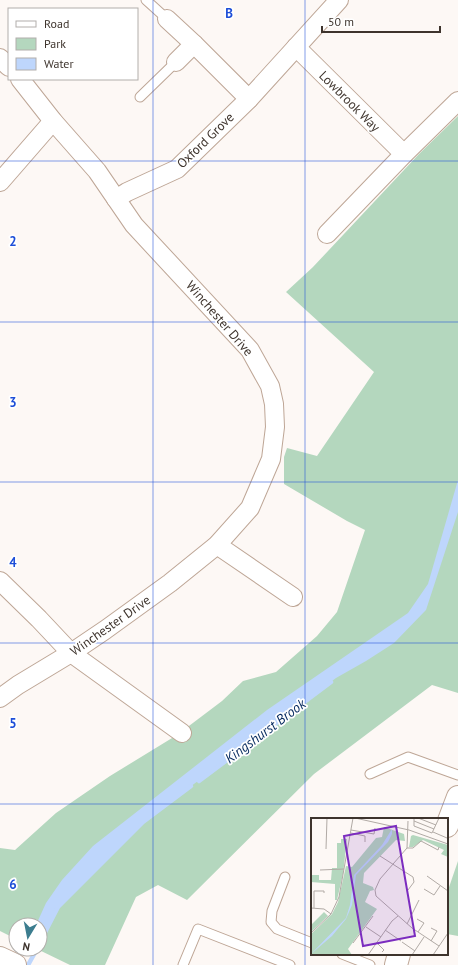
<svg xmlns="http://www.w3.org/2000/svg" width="458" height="965" viewBox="0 0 458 965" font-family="'PT Sans',sans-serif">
	<rect width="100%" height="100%" fill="#fdf8f5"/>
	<g fill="#b4d7be">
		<path d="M458,116V693L432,685L314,774L187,900L158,885L136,897L105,965H70L37,949H40V925H16V939L0,931V848L15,850L56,813L110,776L177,735L222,701L243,681L276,672L317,636L337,612L365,530L347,521L284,484V457L287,448L317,456L374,372L286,292L313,267L419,154Z"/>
		<path d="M458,861V936L447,934V893Z"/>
	</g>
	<path fill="#bed6fc" d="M458,480V512L426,610L394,643L366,661L336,678L143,822L58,907L40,942V925H36L46,903L62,880L93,846L267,710L408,613L428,584Z"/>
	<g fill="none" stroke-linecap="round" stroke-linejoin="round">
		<g stroke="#bed6fc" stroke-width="4.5">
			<path d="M199,781L331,682"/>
			<path d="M40,942L58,907L143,822L191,786"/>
			<path d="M28,965L37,949"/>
		</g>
		<g stroke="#bea696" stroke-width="11">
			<g id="lane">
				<path d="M146,0L167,19"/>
				<path d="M140,97L176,62"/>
				<path d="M370,774L408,757L458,775"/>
				<path d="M285,877L272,911L271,922L277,929L312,943"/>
				<path d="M342,954L370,965"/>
				<path d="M183,965L198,929L290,965"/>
			</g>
		</g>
		<g stroke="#bea696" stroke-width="20">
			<g id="street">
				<path d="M167,19L194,44L249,99"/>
				<path d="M296,47L404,154"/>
				<path d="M0,58L9,67"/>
				<path d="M176,62L194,44"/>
				<path d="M0,182L53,121"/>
				<path d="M116,199L127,192L177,169L249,99L339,0"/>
				<path d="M327,234L404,154L458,101"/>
				<path d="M217,545L293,597"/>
				<path d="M0,581L39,619L71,653L182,733"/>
				<path d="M0,698L18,685L71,653L105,630L170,583L217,545L250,508L271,459L275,427L274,404L270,386L250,350L134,225L97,171L53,121L20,79"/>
			</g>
		</g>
		<g stroke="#bea696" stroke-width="24">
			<g id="secondary">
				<path d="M447,826L458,797"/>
				<path d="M0,958L15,965"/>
				<path d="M396,965L399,954"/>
			</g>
		</g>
		<use href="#lane" stroke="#fff" stroke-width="9"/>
		<use href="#street" stroke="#fff" stroke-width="18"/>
		<use href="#secondary" stroke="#fff" stroke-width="22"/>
	</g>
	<path fill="none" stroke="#1d4ed8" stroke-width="1" stroke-opacity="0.55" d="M153,0V965M305,0V965M0,161H458M0,322H458M0,482H458M0,643H458M0,804H458"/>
	<g text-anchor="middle" stroke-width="3.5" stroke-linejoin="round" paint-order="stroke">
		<g font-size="13" fill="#3e342d" stroke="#fff">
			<text transform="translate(350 101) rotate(45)" y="5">Lowbrook Way</text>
			<text transform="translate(205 140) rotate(-44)" y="5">Oxford Grove</text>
			<text transform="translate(220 318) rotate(49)" y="5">Winchester Drive</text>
			<text transform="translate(110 625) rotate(-35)" y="5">Winchester Drive</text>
		</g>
		<g font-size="14" font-style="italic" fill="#062a5f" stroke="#fff">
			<text transform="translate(265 731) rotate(-37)" y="5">Kingshurst Brook</text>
		</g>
	</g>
	<g transform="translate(311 818)">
		<rect width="137" height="137" fill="#fdf8f5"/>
		<path d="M73,9L93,16L94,23L85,22L53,55L52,65L62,69L63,72L59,73L54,84L66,91L37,131L41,137H0V116L21,96L27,84L35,48L41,49L65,20L71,19ZM102,17L137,27V39L130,36L133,32L112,22L102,29H98L100,18ZM30,21H36L32,56L26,82H24V66L0,64V57H8V62H20L21,50H26V25H30ZM13,94L17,98L0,114V107Z" fill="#b4d7be"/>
		<path d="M81,11V16L77,24L45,57L41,87L35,101L21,118L0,136L35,100L39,87L43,57L71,27Z" fill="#bed6fc"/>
		<path fill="none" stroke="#b1aaa5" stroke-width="1" d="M44,0L98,12L137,26M103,0V8L121,15L128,0M107,0L125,7M97,3L96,30L69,61L64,72L65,78L101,110L128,128M103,3L123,11M40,12L63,16L64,10M122,14L136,20M40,15L54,18V24M96,30H102L110,23L127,32L128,29M15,31L16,0M69,38L102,59L103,64L97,72M9,52L33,51M116,58L137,73M113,71L123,77L129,68M0,90L13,91L20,96M3,90V73H13V75M106,101L113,105L107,114M96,106L108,82M55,109L70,119M74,112L90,123M0,115L20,96L28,79L42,0M120,123L126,113L120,110M91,124L104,133M42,125L62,98M66,125L73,132L71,134M57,137L81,103L87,98M101,137L113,119M122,137L137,115"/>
		<path fill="#7b2cbf" fill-opacity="0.15" stroke="#7b2cbf" stroke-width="2" d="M85,8L104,118L52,128L33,18Z"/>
		<rect width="137" height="137" fill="none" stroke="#3e342d" stroke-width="2"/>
	</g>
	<g font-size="13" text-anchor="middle" font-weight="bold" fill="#1d4ed8" stroke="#fff" stroke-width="3.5" stroke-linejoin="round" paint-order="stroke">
		<text x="229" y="18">B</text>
		<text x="13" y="246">2</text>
		<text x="13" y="407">3</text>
		<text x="13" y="567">4</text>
		<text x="13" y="728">5</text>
		<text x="13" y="889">6</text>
	</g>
	<rect x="8" y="8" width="130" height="72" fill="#ffffff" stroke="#b2aeab"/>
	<rect x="16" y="21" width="20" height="6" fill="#ffffff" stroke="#b2aeab"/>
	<text x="44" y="28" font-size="12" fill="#3e342d">Road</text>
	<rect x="16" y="38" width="20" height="12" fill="#b4d7be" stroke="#b2aeab"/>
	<text x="44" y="48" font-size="12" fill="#3e342d">Park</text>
	<rect x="16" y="58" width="20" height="12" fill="#bed6fc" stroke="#b2aeab"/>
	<text x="44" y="68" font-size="12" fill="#3e342d">Water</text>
	<g transform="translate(28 937) rotate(190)"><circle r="19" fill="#ffffff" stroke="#b2aeab"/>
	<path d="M0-3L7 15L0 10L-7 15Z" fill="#3c7d8f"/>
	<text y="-6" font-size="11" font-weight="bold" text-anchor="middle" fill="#3e342d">N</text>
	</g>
	<path d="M322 26v6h118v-6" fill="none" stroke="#3e342d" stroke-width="2"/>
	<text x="328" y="26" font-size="12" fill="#3e342d" stroke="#ffffff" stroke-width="3" paint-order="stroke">50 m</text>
</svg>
